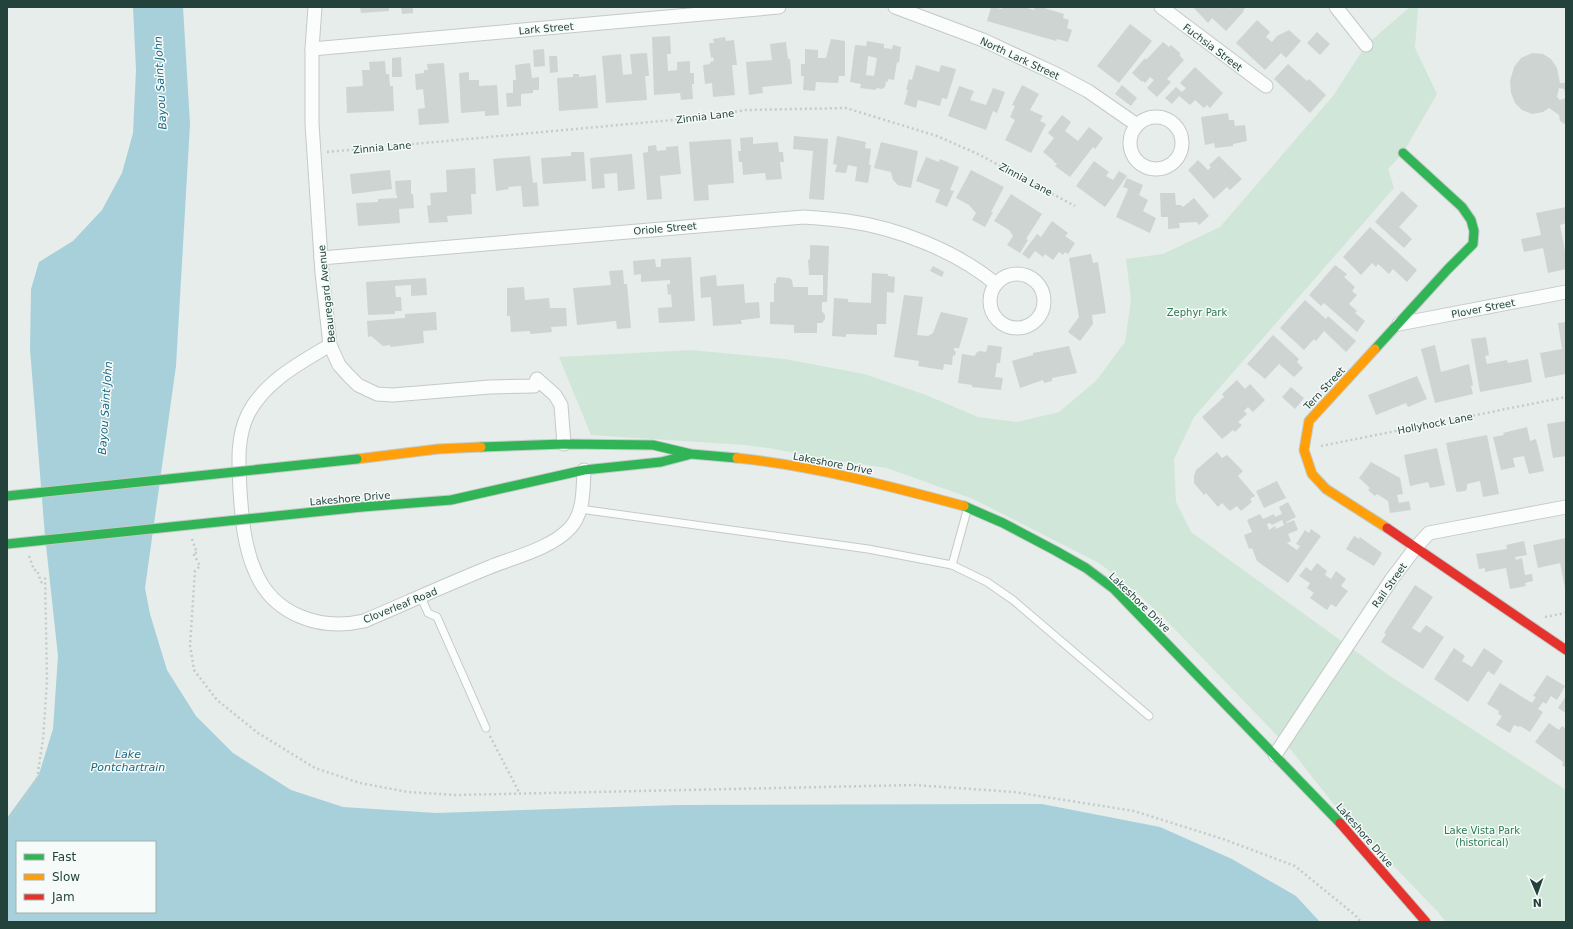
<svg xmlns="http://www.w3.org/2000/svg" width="1573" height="929" viewBox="0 0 1573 929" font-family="'DejaVu Sans',sans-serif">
	<rect width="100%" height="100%" fill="#e7edea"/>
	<path fill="#d0e6d8" d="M1410,7H1418L1415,48L1437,94L1403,153L1388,169L1394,188L1194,417L1174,459L1176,502L1191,532L1387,674L1566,790V922H1446L1438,912L1332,802L1291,750L1164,618L1137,593L1099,563L973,499L887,468L826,459L769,448L745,445L591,435L559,357L691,350L785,359L864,374L926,395L978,417L1017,422L1059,412L1096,381L1125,342L1131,300L1126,259L1163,254L1220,227L1333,96L1366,45Z"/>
	<path fill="#a7d0db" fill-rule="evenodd" d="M133,7H183L190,124L176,366L145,588L150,614L167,670L196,716L233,753L291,790L343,807L436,813L678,805L1042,804L1160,827L1232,859L1296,896L1320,922H7V818L39,774L53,729L58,656L45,536L30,349L31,289L39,262L73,241L102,210L122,173L133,133L136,70ZM17,842H155V912H17Z"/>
	<g fill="#ced4d2" fill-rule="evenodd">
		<path d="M360,7H389V11L361,13Z"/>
		<path d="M401,7H413V13L402,14Z"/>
		<path d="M991,7L1002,9L1003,7H1023L1034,10L1035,7H1041L1064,14L1063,18L1069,20L1067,28L1072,30L1068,42L1057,39L1056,41L987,21Z"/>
		<path d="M1193,7H1229L1230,9L1232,7H1246L1243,10L1244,11L1226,31L1212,18L1208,23Z"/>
		<path d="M1257,20L1270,32L1266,37L1272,42L1277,36L1289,30L1301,41L1286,58L1281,53L1265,70L1236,43Z"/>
		<path d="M1130,24L1152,41L1119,83L1097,66Z"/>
		<path d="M1317,32L1330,44L1320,55L1307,43Z"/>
		<path d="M670,36L671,54H667L668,71L677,70V62L690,61V73H694V84H692L693,99L681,100L680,93L654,95L652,37Z"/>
		<path d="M725,37L726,41L734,40L737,65H732L735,95L713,97L712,83L705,84L703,65L710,64V62L714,61L713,57L711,58L709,43H714L713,39Z"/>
		<path d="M831,39L845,41V76H839L838,83L816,82L815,91L803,90L804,76H801V64H805V49L818,50V58H826Z"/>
		<path d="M867,41L884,44V48L892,49L893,45L901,47L899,63L897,62L894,80L888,79V82L886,81L885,87L882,89L876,88V90L860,88L861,84L850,82L855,45L866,46ZM868,56L877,58L874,76L866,75Z"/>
		<path d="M786,42L788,59H790L792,84L762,87L763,93L749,95L746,62L772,60L770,44Z"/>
		<path d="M1163,42L1169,47L1171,45L1181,54L1179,55L1184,60L1167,79L1171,82L1157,97L1147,88L1154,80L1150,77L1145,83L1143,81L1142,82L1132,73L1145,58L1146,60Z"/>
		<path d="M544,49L545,66L534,67L533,50Z"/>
		<path d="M647,53L649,76H645L647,100L606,103L602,56L621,54L623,75L632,74L630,54Z"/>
		<path d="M1532,53L1543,54L1551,59L1557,68L1560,83H1566V94L1564,89L1559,88L1557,97L1560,100L1566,98V125L1560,121L1559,115L1549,108L1543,112L1532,114L1522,110L1515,103L1511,93L1510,81L1514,67L1521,58Z"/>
		<path d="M549,56H557L558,72L550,73Z"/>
		<path d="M401,57L402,77H392V58Z"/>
		<path d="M385,61L386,74H389L390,86H393L394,111L347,113L346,87L363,86L362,70H370L369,62Z"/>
		<path d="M444,63L449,123L419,125L418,109L425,108L423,89L416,90L415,74L424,73V70H428L427,64Z"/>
		<path d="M530,63L532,78L539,77V90H533V93L521,94V106L507,107L506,93H513V80H516L515,65Z"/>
		<path d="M1288,64L1307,81L1309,79L1326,95L1310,113L1274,79Z"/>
		<path d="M916,65L939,72L941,65L956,69L947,99L942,98L940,106L918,100L916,108L904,104L908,90H906L909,79L912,80Z"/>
		<path d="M1195,67L1223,93L1210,108L1207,105L1204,108L1195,100L1190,105L1179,96L1172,104L1165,98L1176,87L1182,92L1186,88L1180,83Z"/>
		<path d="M469,72V80H479V86L497,85L499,115L485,116V111L461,113L459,73Z"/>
		<path d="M573,74H579V77L596,75L598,108L559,111L557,78L573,77Z"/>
		<path d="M1022,85L1039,94L1030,110L1043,116L1040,121L1046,124L1031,153L1005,140L1015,120L1010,117L1015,106L1012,105Z"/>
		<path d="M1122,85L1137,98L1131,106L1115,94Z"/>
		<path d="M959,86L974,91L970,100L986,105L993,88L1005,92L997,113L993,111L986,130L948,116Z"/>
		<path d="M1228,113L1229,120H1234L1235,126L1245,125L1247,141L1233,144V146L1215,148L1214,143L1205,145L1201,117Z"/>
		<path d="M1062,115L1071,122L1065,131L1078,141L1089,127L1103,138L1095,149L1093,147L1070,177L1055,166L1057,164L1054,162V161L1043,152L1054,138L1048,133Z"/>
		<path d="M794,136L828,139L824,200L809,199L813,151L793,149Z"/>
		<path d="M837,136L866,142L865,148L871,149L869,165H871L868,183L855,181L857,167L848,165L846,173L835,172L837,165L833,164Z"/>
		<path d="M753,137V144L778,142L779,152H783L784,162H780L782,179L766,180L765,173L743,175L742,162H739L738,151H741L740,138Z"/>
		<path d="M731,139L734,183L708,185L709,200L694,201L689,142Z"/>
		<path d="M881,142L918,151L911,188L898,185L893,180L891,172L874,168Z"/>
		<path d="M656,145L657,151L666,150V147L678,146L681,174L660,176L662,199L647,200L643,153L648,152V146Z"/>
		<path d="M571,152H584L586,181L543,184L541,158L571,156Z"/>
		<path d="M632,154L635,189L618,191L617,173L604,174L605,188L592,189L590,158Z"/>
		<path d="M530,156L533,183L537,182L539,206L523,207L521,186L508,187L509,189L496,191L493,159Z"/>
		<path d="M1219,156L1242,179L1230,190L1227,187L1214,199L1188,170L1198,160L1208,170L1211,167L1209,165Z"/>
		<path d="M926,157L939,162L940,159L959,167L950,190L954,191L947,207L935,202L940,190L916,181Z"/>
		<path d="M1094,161L1109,172L1106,176L1113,180L1119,171L1127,176L1105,207L1076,186Z"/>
		<path d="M475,168L476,194H471L472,214L447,216L448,222L429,223L427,206L431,205L430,193L447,192L446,170Z"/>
		<path d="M390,170L392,189L352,194L350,174Z"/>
		<path d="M971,170L1004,187L991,212H993L985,227L972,220L976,213L969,205L956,198Z"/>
		<path d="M1127,178L1143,185L1139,195L1148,200L1143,211L1156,218L1150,233L1116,217L1128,189L1123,187Z"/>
		<path d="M411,180V194H413L414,208L399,209L400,223L358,226L356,203L378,202V199L397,198V195H396L395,181Z"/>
		<path d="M1402,191L1418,206L1399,227L1412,239L1404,248L1375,222Z"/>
		<path d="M1160,193H1175L1176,205H1181L1183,207L1194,198L1209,216L1199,225L1197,222L1179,223L1180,228L1168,229V217H1161Z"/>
		<path d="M1011,194L1042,214L1026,239L1028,240L1020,253L1007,245L1013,236L1009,230L994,221Z"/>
		<path d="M1566,207V223L1560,225L1566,256V269L1548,273L1543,248L1524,252L1521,239L1541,235L1536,213Z"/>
		<path d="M1052,221L1068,233L1065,236L1075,243L1068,254L1065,252L1063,255L1059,252L1053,260L1045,254L1043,257L1035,251L1029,259L1022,254L1037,234L1041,237Z"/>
		<path d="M1370,227L1417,270L1407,282L1393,269L1389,274L1378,264L1376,267L1372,263L1361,275L1343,257Z"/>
		<path d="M810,245L829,246L827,302H822V311L825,315V319L822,323H817V333H794V325L770,324V302H774V283H776V279L778,277L789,278L792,280L793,287H808V295H823V275H809L808,259L810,260Z"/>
		<path d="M1091,254L1093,263L1098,262L1106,313L1092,315L1093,324L1080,341L1068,332L1079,317L1069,258Z"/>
		<path d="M691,257L695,321L659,323L658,308L672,307L671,294L668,295L667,284H670V280L641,282V274L634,275L633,261L655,259L656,267H661V259Z"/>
		<path d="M1335,265L1347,274L1344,277L1355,287L1352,291L1357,295L1349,304L1357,311L1355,313L1365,321L1357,332L1324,303L1321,306L1309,295Z"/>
		<path d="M933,266L944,272L942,277L930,271Z"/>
		<path d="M623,270L624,284H627L631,328L617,329L616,321L577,325L573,288L611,285L609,271Z"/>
		<path d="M872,273L888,274V276L895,277L894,293L887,292L886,324H877V335L846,334V337L832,336L834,298L848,299V302L871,303Z"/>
		<path d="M716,275L717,286L744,284L745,303L759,302L760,318L741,320L742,324L713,326L711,297L701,298L700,277Z"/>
		<path d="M426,278L427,295L411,296V285L395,286L396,297H401L402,311H395V314L368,315L366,282Z"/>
		<path d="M524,287L525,300L549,298L550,308H566L567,326L551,327L552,332L530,334V331L511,332L510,316H507V288Z"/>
		<path d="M904,295L923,297L917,335L928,336L933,333L941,312L968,318L959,348H954V351H956L955,356L953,355L952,365L944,364L943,370L918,366L919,361L894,357Z"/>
		<path d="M1305,300L1326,319L1328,316L1356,341L1346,352L1324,331L1316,341L1314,339L1304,350L1280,328Z"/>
		<path d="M436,312L437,330L423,331L424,343L391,347L390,345L383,346L371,336L368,337L367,321L405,318V314Z"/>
		<path d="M1566,322V374L1545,378L1540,353L1562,349L1558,323Z"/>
		<path d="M1273,335L1299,359L1297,362L1303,368L1294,377L1279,364L1265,379L1247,364Z"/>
		<path d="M1486,337L1489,355L1485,356L1487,364L1507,360L1508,363L1528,359L1532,382L1480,392L1471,339Z"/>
		<path d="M988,345L1002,347L1000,363H997L995,377L1003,378L1001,390L972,387V385L958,383L962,354L975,356L976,353L979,351L986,352Z"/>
		<path d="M1435,345L1441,372L1469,364L1473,385L1471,386L1473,394L1435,403L1421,349Z"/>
		<path d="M1069,346L1077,373L1052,378V381L1044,383L1043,380L1020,388L1012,361L1033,355V353Z"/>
		<path d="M1417,376L1427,399L1408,407L1406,403L1376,415L1368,395Z"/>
		<path d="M1237,380L1245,389L1250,384L1265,400L1253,412L1248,407L1244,411L1247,414L1238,422L1242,425L1235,432L1233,430L1222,439L1202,417L1224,397L1222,394Z"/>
		<path d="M1291,387L1304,398L1295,409L1282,397Z"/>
		<path d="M1566,421V456L1553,458L1547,424Z"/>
		<path d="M1527,427L1530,441L1536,439L1544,471L1529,474L1524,456L1513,458L1515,467L1501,470L1493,437L1504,435L1503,433Z"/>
		<path d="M1487,435L1499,494L1483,497L1480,481L1467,484V489L1465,491L1457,492L1456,490L1446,443Z"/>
		<path d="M1437,448L1445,485L1430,488L1428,482L1410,486L1404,455Z"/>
		<path d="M1217,452L1222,458L1227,455L1243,471L1238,476L1255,496L1250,499L1252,502L1241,511L1237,506L1230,511L1222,503L1218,507L1206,493L1204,495L1194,483V476L1196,470Z"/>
		<path d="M1371,462L1400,478L1403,494L1397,495L1399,503L1409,501L1411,510L1390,513L1388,501L1377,494L1375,496L1368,490L1370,488L1359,478Z"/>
		<path d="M1277,481L1286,498L1264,508L1256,491Z"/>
		<path d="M1288,502L1296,517L1286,522L1287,523L1294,520L1298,530L1288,534L1291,541L1287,543L1297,550L1300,546L1296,544L1305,530L1309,533L1311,529L1321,536L1288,583L1257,561L1252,548L1249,549L1244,535L1252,532L1247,520L1260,514L1263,519L1274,514L1275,517L1282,514L1279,507ZM1282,520L1284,525L1276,529L1275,526L1269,530L1267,524L1270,523L1272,525Z"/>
		<path d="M1354,536L1359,539L1360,537L1382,553L1374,566L1346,549Z"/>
		<path d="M1566,538V588H1565L1560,563L1538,568L1533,545Z"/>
		<path d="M1524,541L1527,555L1515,557L1516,560L1522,558L1525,575L1532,574L1533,581L1525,583L1526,586L1510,589L1506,568L1485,572V568L1479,569L1476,554L1507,549L1506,545Z"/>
		<path d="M1317,563L1327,571L1325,575L1331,579L1336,571L1346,579L1341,586L1348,591L1336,607L1331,604L1327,610L1310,598L1314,593L1307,588L1310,583L1299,576L1306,567L1311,571Z"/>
		<path d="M1415,585L1433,597L1412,628L1420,633L1426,625L1444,637L1423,669L1381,642L1386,634L1384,633Z"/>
		<path d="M1454,648L1465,656L1462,661L1472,667L1484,648L1503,661L1494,675L1488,671L1468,702L1434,679Z"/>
		<path d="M1547,675L1565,686L1557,700L1551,696L1546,704L1543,702L1538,709L1543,712L1530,732L1520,726L1519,727L1514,725L1510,733L1496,725L1502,716L1498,714L1499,711L1487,704L1500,683L1532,703L1536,697L1533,696Z"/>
		<path d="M1566,696V713L1558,708Z"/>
		<path d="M1549,723L1559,730L1562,726L1566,729V768L1562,765L1563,762L1535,742Z"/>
	</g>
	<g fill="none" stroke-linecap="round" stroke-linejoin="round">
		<g stroke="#c4cac8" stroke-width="9">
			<g id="lane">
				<path d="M580,509L868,549L952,565L987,582L1013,600L1149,716"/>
				<path d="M952,565L968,507"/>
				<path d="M421,597L428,613L437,617L486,728"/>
			</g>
		</g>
		<g stroke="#c4cac8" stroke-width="15">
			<g id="street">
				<path d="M315,7L312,49V124L322,273L330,345L339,365L349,376L358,385L377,394L393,395L490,387L534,386L537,379L555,395L561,405L564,444"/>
				<path d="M895,7L983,40L1056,74L1088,91L1137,125"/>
				<path d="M1161,7L1266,86"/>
				<path d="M1336,7L1366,45"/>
				<path d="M312,49L779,7"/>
				<circle cx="1156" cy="143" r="26"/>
				<path d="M321,258L804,217C819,218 833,219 847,221C898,228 956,251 996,284"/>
				<circle cx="1017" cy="301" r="27"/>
				<path d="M1399,324L1566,292"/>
				<path d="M330,345C300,363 265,381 248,414C236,439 239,465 240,491C242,519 244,546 255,571C273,615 320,631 364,621C406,603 448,584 490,567C515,557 552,548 570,528C584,513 583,490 584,470"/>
				<path d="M1275,755L1391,580L1416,547L1429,533L1566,507"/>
			</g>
		</g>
		<g stroke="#c3cac8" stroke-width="11">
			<g id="fast">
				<path d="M1375,349L1448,269L1473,244L1474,231L1471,220L1462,207L1403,153"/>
				<path d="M481,447L564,444L653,445L691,454L737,458"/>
				<path d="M964,506L1003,523L1056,551L1086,568L1114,589L1340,823"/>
				<path d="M362,507L451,500L584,470L661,462L688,455"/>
			</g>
		</g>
		<g stroke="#c3cac8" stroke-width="11">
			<g id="slow">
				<path d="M1375,349L1309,421L1304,450L1312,474L1326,489L1387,528"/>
				<path d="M737,458C814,466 889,486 964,506"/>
				<path d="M357,459L438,449L481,447"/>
			</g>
		</g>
		<g stroke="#c3cac8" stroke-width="11">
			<g id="jam">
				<path d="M1387,528L1566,650"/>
				<path d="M1340,823L1426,922"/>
			</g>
		</g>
		<g stroke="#c2ccca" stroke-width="2.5" stroke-dasharray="2 3" stroke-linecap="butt">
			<path d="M327,152L694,118L746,110L846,108L937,136L978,154L1075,206"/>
			<path d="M1321,446L1566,397"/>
			<path d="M192,539L197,553H193L200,566L195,571L190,645L194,670L217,700L258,733L315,768L360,783L408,792L456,795L915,785L1014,792L1134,811L1223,839L1295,866L1355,915L1361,922"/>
			<path d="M29,556L34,570H37L41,582H45"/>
			<path d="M1545,617L1566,613"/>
			<path d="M490,736L520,794"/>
			<path d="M7,825L37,779L43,739L47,681L45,575"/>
		</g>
		<use href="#lane" stroke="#fbfcfc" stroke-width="7"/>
		<use href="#street" stroke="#fbfcfc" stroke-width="13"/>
		<use href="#fast" stroke="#30b455" stroke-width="9"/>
		<use href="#slow" stroke="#ff9f0a" stroke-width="9"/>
		<use href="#jam" stroke="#e5322d" stroke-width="9"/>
		<g stroke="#c3cac8" stroke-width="11" stroke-linecap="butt">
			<g id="fast-bridge">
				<path d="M7,496L357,459"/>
				<path d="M7,544L362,507"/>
			</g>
		</g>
		<use href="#fast-bridge" stroke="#30b455" stroke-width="9"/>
	</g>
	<g text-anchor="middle" stroke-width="3" stroke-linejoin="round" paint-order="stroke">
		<g font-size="10" fill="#23423c" stroke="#f6fbf9">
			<text transform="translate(546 28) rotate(-5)" y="4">Lark Street</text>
			<text transform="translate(1213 47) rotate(37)" y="4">Fuchsia Street</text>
			<text transform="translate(1020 58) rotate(25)" y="4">North Lark Street</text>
			<text transform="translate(705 116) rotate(-7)" y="4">Zinnia Lane</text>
			<text transform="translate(382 147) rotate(-5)" y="4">Zinnia Lane</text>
			<text transform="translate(1026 179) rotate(28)" y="4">Zinnia Lane</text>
			<text transform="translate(665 228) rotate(-5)" y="4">Oriole Street</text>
			<text transform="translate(326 294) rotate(-96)" y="4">Beauregard Avenue</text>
			<text transform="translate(1483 308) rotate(-11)" y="4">Plover Street</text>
			<text transform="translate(1324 388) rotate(-47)" y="4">Tern Street</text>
			<text transform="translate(1435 423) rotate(-11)" y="4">Hollyhock Lane</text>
			<text transform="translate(833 463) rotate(11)" y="4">Lakeshore Drive</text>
			<text transform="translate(350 498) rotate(-5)" y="4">Lakeshore Drive</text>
			<text transform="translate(1389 585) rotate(-55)" y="4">Rail Street</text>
			<text transform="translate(1140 602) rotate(44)" y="4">Lakeshore Drive</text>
			<text transform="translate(400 605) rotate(-22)" y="4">Cloverleaf Road</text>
			<text transform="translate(1365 835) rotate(49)" y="4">Lakeshore Drive</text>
		</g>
		<g font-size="10" fill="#2b7a51" stroke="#f6fbf9">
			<text x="1197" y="316">Zephyr Park</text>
			<text x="1482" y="834">Lake Vista Park<tspan x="1482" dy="12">(historical)</tspan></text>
		</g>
		<g font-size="11" font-style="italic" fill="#1a6681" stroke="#f6fbf9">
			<text transform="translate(160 83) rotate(-93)" y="4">Bayou Saint John</text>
			<text transform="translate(105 408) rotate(-86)" y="4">Bayou Saint John</text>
			<text x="128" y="758">Lake<tspan x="128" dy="13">Pontchartrain</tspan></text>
		</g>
	</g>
	<rect width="1573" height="929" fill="none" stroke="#23423c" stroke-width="16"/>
	<rect x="16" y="841" width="140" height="72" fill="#f6fbf9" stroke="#a2b1ad"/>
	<rect x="24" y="854" width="20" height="6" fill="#30b455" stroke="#a2b1ad"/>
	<text x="52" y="861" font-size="12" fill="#23423c">Fast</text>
	<rect x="24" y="874" width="20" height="6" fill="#ff9f0a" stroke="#a2b1ad"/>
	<text x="52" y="881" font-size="12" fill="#23423c">Slow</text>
	<rect x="24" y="894" width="20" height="6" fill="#e5322d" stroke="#a2b1ad"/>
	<text x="52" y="901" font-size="12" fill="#23423c">Jam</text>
	<g transform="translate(1537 893) rotate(178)" stroke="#f6fbf9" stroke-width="3" paint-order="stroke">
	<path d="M0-3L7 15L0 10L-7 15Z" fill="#23423c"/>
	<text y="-6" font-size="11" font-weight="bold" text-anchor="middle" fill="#23423c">N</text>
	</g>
</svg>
